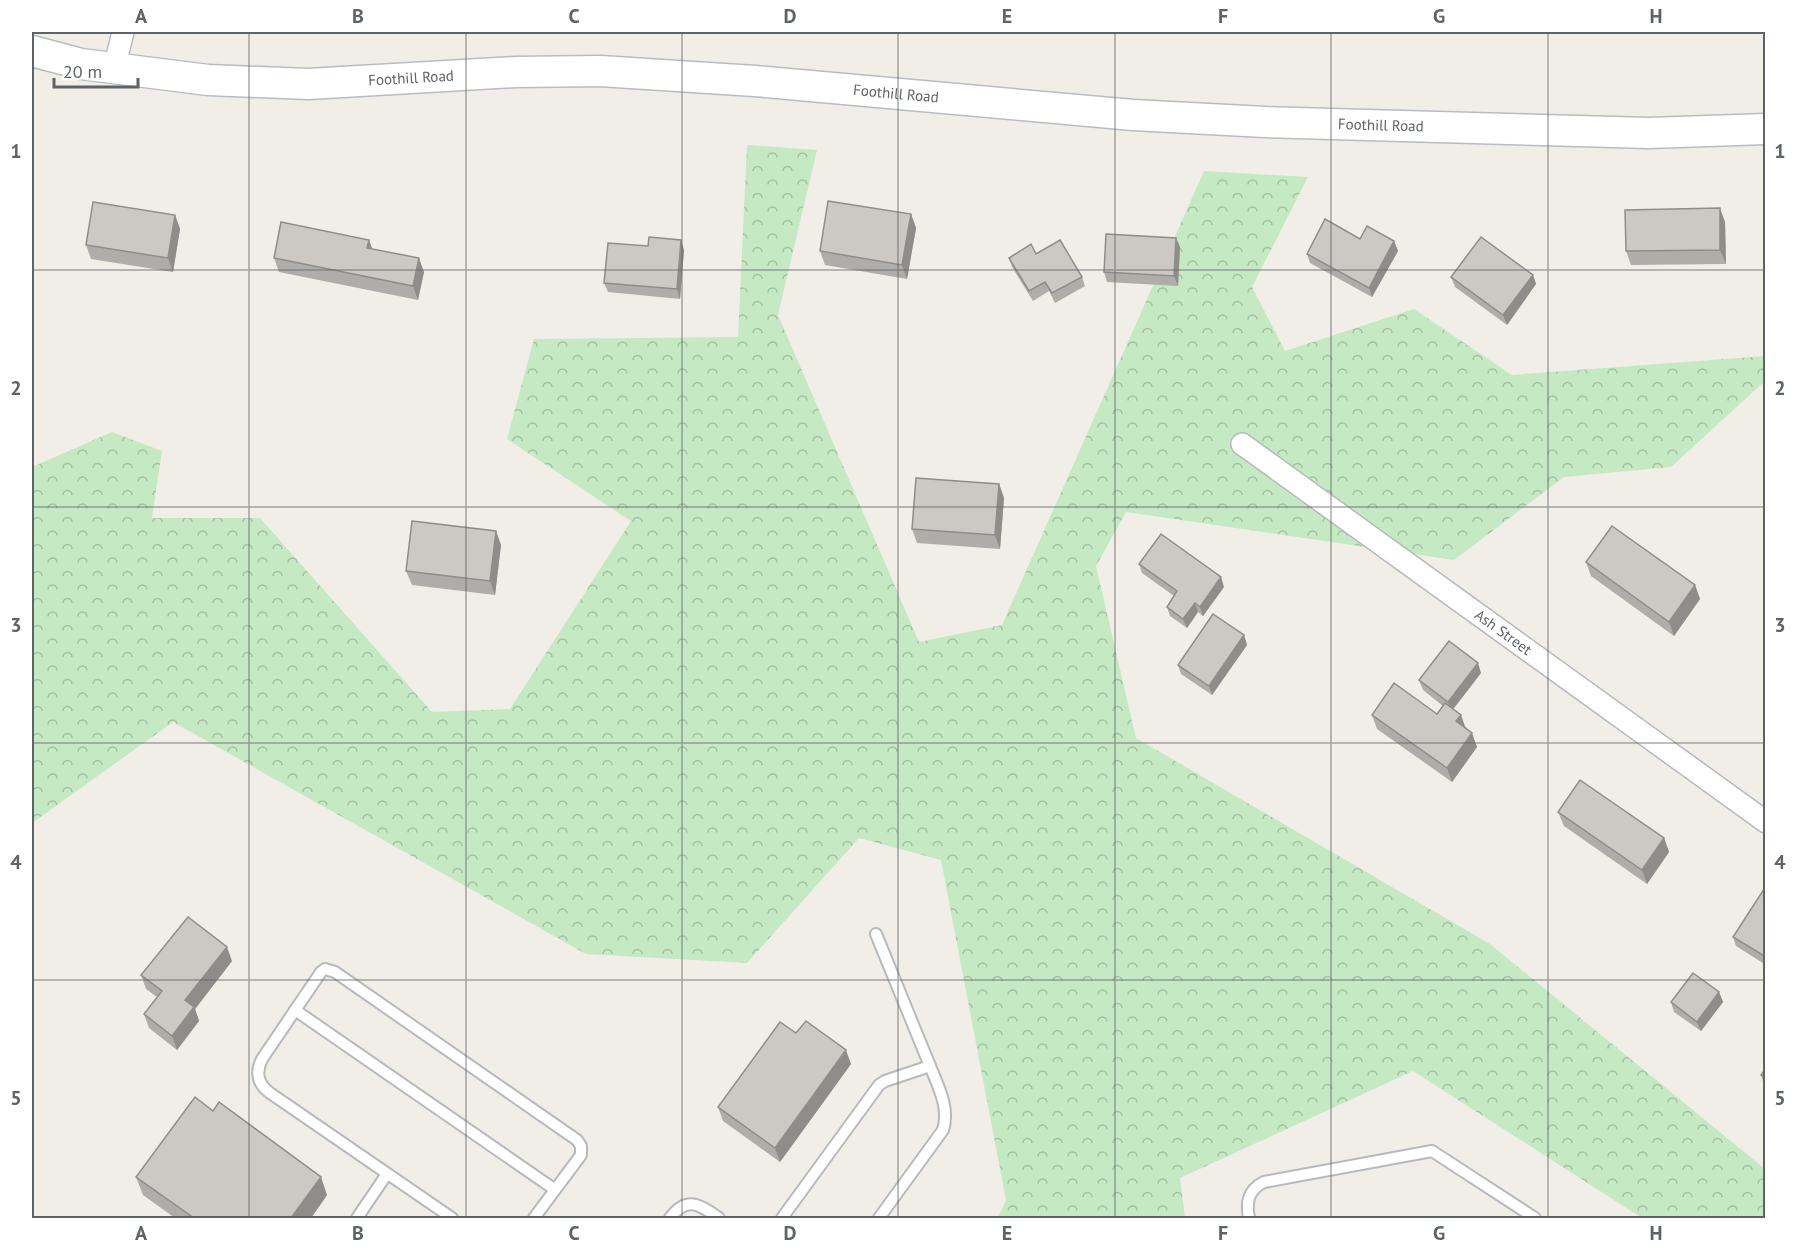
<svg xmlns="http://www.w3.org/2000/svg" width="1797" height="1250" viewBox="0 0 1797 1250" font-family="'PT Sans',sans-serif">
	<defs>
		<pattern id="forest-crowns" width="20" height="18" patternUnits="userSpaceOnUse" patternTransform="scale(1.5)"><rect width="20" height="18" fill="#c5e9c3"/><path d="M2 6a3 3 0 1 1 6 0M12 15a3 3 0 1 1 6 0" fill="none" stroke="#a3c0a2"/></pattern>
	</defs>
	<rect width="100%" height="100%" fill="#f1eee7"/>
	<path fill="url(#forest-crowns)" d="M747,145L817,150L778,315L919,642L1002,625L1204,171L1308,177L1252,287L1285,351L1414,309L1512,375L1765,356V381L1671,467L1564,477L1454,560L1126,512L1096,566L1136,738L1490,944L1765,1169V1218H1642L1413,1071L1180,1178L1185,1218H998L1006,1200L941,860L859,838L747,963L586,954L173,722L32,823V467L112,432L162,451L152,518H260L432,712L510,709L631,521L507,439L534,339L738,337Z"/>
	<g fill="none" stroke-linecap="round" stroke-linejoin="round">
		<g stroke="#b7babd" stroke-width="14">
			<g id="lane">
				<path d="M876,934L930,1066"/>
				<path d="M295,1010L554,1189"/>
				<path d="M357,1218L387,1174"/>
				<path d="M452,1218L270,1093C258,1084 255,1073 262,1059L321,972L325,969L335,972L577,1140L581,1146V1155L534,1218"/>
				<path d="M670,1218C687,1195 700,1205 719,1218"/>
				<path d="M782,1218L879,1085L885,1081L930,1066C938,1086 950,1108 943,1130L879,1218"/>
				<path d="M1249,1218C1246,1202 1248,1190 1264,1182L1432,1151L1535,1218"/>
			</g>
		</g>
		<g stroke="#b7babd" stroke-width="24">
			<g id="street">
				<path d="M114,69L123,32"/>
				<path id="s1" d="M1242,444L1766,822"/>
			</g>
		</g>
		<g stroke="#b8bcc1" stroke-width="33">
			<g id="secondary">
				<path id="s2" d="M32,51L81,64L208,80L308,84L516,72L600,71L755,81L1133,115L1265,122L1649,133L1766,129"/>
			</g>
		</g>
		<use href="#lane" stroke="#fff" stroke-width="10"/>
		<use href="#street" stroke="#fff" stroke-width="21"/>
		<use href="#secondary" stroke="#fff" stroke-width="30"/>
	</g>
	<g fill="#afada9">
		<path d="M911,214L916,228L907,279L825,265L820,251Z"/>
		<path d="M175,215L180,229L173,272L91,259L86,245Z"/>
		<path d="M1725,222L1726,264L1631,265L1626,251Z"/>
		<path d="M1176,238L1180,247L1178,286L1107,282L1104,272Z"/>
		<path d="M1360,239L1394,241L1398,251L1372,297L1310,263L1307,254Z"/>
		<path d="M369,240L372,249L424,272L418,300L279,272L274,258Z"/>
		<path d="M684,250L680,299L608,292L604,283Z"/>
		<path d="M1036,254L1082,277L1085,286L1055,303L1049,291L1033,301L1012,267L1009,258Z"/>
		<path d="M1533,275L1536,284L1507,325L1455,287L1451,277Z"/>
		<path d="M999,484L1004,498L1000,549L917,543L912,529Z"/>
		<path d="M496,531L501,545L495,595L412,585L406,571Z"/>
		<path d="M1586,562L1695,585L1700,599L1674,636L1591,576Z"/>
		<path d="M1139,564L1224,587L1203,616L1198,612L1187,628L1170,616L1167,607L1174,596L1142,573Z"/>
		<path d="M1244,635L1247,645L1212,695L1181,674L1178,665Z"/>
		<path d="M1481,673L1453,709L1477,747L1452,782L1377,729L1372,715L1437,714L1443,706L1423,690L1419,680Z"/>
		<path d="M1558,812L1664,838L1669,852L1647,884L1564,826Z"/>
		<path d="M1766,886V965L1736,946L1733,937Z"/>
		<path d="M232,961L195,1009L199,1021L177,1050L149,1028L144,1014L157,997L146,989L141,975Z"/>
		<path d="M1719,992L1723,1002L1701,1031L1674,1012L1671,1002Z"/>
		<path d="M796,1033L851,1064L780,1162L723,1121L718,1107Z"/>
		<path d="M1766,1068V1085H1764L1761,1075Z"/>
		<path d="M136,1177L327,1195L311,1218H175L143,1195Z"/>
	</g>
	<g fill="#8f8d89">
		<path d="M1720,208L1725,222L1726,264L1720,250Z"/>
		<path d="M911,214L916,228L907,279L902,265Z"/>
		<path d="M175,215L180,229L173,272L168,258Z"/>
		<path d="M1176,238L1180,247L1178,286L1174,276Z"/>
		<path d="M369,240L374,254L367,248Z"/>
		<path d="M681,240L684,250L680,299L677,289Z"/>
		<path d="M1394,241L1398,251L1372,297L1369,288Z"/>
		<path d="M419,258L424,272L418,300L413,286Z"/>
		<path d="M1533,275L1536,284L1507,325L1503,315Z"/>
		<path d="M999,484L1004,498L1000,549L995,535Z"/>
		<path d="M496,531L501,545L495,595L490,581Z"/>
		<path d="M1221,577L1224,587L1203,616L1200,607Z"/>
		<path d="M1695,585L1700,599L1674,636L1669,622Z"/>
		<path d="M1195,603L1198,612L1187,628L1183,619Z"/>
		<path d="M1244,635L1247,645L1212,695L1209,686Z"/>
		<path d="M1478,663L1481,673L1451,712L1448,702Z"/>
		<path d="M1461,715L1466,729L1456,721Z"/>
		<path d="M1472,733L1477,747L1452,782L1447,768Z"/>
		<path d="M1664,838L1669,852L1647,884L1642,870Z"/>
		<path d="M227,947L232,961L195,1009L199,1021L177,1050L172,1036L185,1000Z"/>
		<path d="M1719,992L1723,1002L1701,1031L1697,1022Z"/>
		<path d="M846,1050L851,1064L780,1162L775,1148Z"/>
		<path d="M321,1177L327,1195L311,1218H291Z"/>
	</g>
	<g fill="#ccc9c4" stroke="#8f8d89" stroke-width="1.5">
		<path d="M828,201L911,214L902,265L820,251Z"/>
		<path d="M93,202L175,215L168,258L86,245Z"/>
		<path d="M1720,208V250L1626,251L1625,210Z"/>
		<path d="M1325,219L1360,239L1367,226L1394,241L1369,288L1307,254Z"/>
		<path d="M281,222L369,240L367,248L419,258L413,286L274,258Z"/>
		<path d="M1106,234L1176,238L1174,276L1104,272Z"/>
		<path d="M649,237L681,240L677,289L604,283L608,243L648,246Z"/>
		<path d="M1481,237L1533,275L1503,315L1451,277Z"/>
		<path d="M1060,240L1082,277L1052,293L1045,282L1029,291L1009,258L1031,244L1036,254Z"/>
		<path d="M916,478L999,484L995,535L912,529Z"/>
		<path d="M412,521L496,531L490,581L406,571Z"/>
		<path d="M1612,526L1695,585L1669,622L1586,562Z"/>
		<path d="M1161,534L1221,577L1200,607L1195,603L1183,619L1167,607L1177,591L1139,564Z"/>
		<path d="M1213,614L1244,635L1209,686L1178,665Z"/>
		<path d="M1449,641L1478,663L1448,702L1419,680Z"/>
		<path d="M1394,683L1437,714L1445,703L1461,715L1456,721L1472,733L1447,768L1372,715Z"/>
		<path d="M1580,780L1664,838L1642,870L1558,812Z"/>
		<path d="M1766,886V957L1733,937Z"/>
		<path d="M188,917L227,947L185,1000L194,1007L172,1036L144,1014L162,991L141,975Z"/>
		<path d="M1693,973L1719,992L1697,1022L1671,1002Z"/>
		<path d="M806,1021L846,1050L775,1148L718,1107L780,1022L796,1033Z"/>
		<path d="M1766,1068V1078L1761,1075Z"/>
		<path d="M195,1097L213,1111L219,1102L321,1177L291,1218H194L136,1177Z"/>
	</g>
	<path fill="none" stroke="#5e6367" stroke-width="1.5" stroke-opacity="0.55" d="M249,32V1218M466,32V1218M682,32V1218M898,32V1218M1115,32V1218M1331,32V1218M1548,32V1218M32,270H1766M32,507H1766M32,743H1766M32,980H1766"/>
	<g text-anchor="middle" stroke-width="5" stroke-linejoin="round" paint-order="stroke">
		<g font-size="15" fill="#5e6367" stroke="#fff">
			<text dy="5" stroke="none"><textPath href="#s2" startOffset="382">Foothill Road</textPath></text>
			<text dy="5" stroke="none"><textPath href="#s2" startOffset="868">Foothill Road</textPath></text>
			<text dy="5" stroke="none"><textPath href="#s2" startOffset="1354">Foothill Road</textPath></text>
			<text dy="5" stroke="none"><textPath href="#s1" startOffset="322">Ash Street</textPath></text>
		</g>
	</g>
	<rect width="1797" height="1250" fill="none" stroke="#ffffff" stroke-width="66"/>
	<path d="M54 78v9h84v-9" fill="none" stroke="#5e6367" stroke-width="3"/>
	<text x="63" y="78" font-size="18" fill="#5e6367" stroke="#ffffff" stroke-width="4.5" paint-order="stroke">20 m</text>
	<rect x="33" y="33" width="1731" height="1184" fill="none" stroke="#5e6367" stroke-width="2"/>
	<g font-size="20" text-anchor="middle" font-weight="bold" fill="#5e6367">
		<text x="141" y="23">A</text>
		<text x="358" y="23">B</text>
		<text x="574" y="23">C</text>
		<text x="790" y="23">D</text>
		<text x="1007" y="23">E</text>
		<text x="1223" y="23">F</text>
		<text x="1439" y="23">G</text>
		<text x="1656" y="23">H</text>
		<text x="16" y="158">1</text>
		<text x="1780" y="158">1</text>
		<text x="16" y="395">2</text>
		<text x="1780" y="395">2</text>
		<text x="16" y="632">3</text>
		<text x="1780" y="632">3</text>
		<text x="16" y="869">4</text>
		<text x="1780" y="869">4</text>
		<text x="16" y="1105">5</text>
		<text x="1780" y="1105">5</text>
		<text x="141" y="1240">A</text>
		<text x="358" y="1240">B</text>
		<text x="574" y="1240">C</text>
		<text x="790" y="1240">D</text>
		<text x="1007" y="1240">E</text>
		<text x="1223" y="1240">F</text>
		<text x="1439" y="1240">G</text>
		<text x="1656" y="1240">H</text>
	</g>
</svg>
